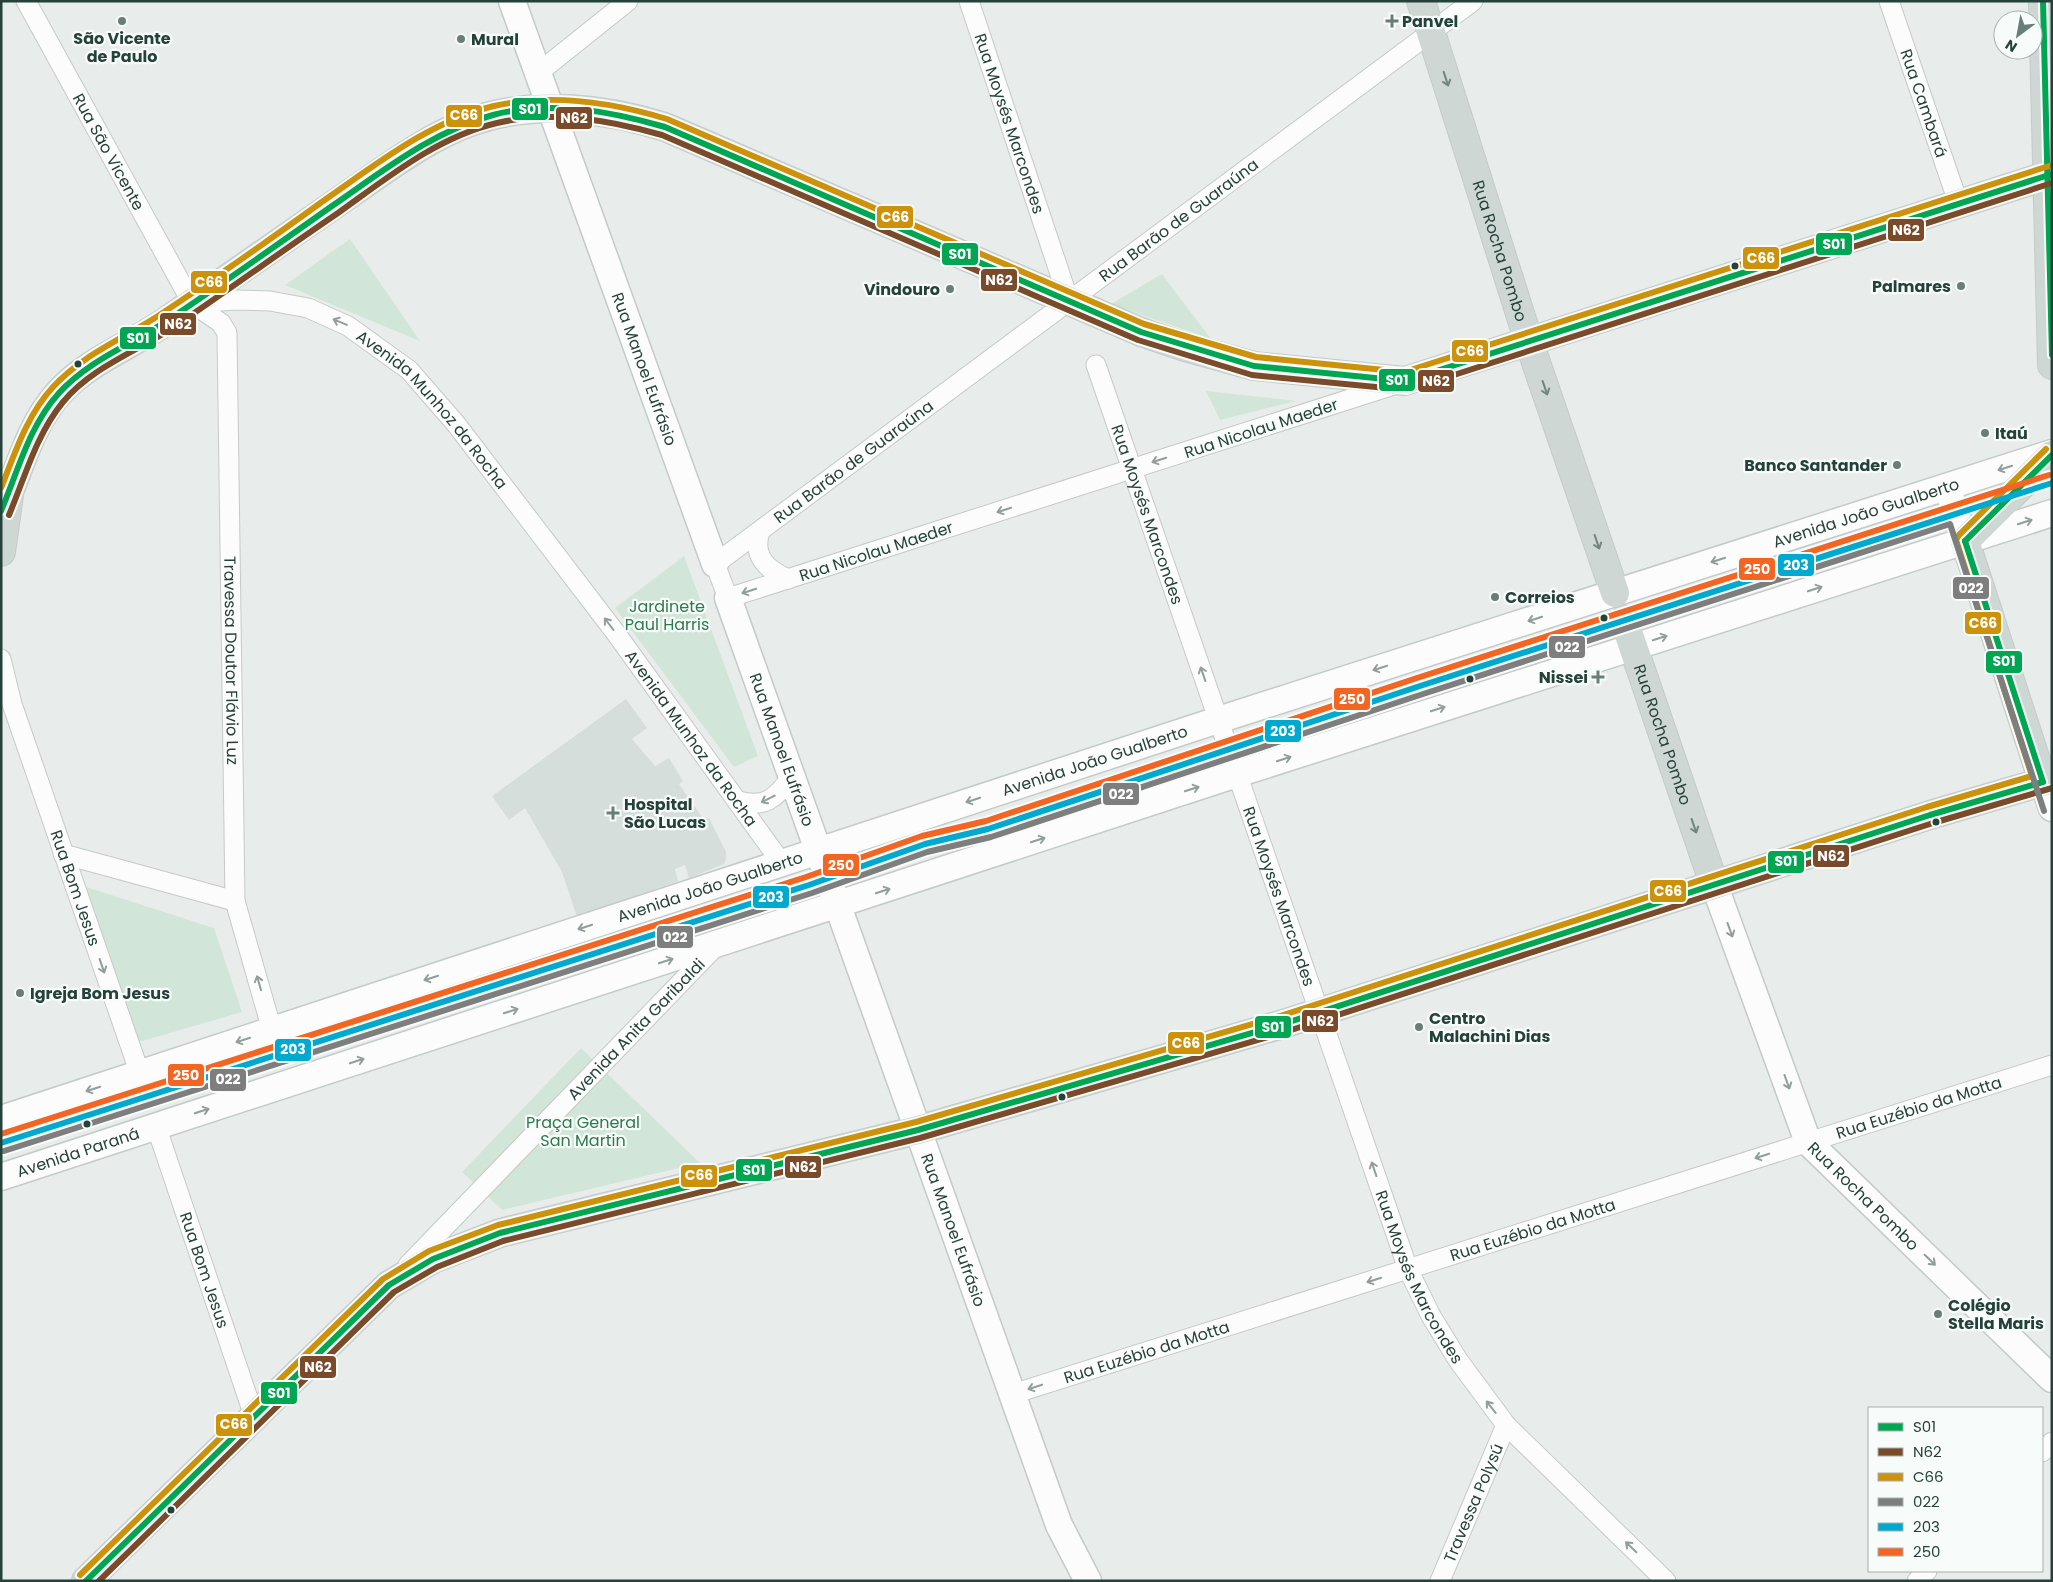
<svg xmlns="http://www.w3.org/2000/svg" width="2053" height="1582" viewBox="0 0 2053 1582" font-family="Poppins,sans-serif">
	<rect width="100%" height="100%" fill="#e8edeb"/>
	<path fill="#d6dedb" d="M626,699L647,728L632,739L655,766L669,758L683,781L679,784L704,820L709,818L726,852V859L724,864L689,878L685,865L675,869L678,881L577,917L562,872L525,808L509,820L492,796Z"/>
	<g fill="#d1e6d8">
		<path d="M350,239L420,341L285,285Z"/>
		<path d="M1162,274L1211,339L1111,304Z"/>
		<path d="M1206,391L1296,401L1220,420Z"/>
		<path d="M684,556L758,756L734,767L615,608Z"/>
		<path d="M86,887L214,928L242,1012L139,1042Z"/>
		<path d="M581,1048L700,1163L502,1210L462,1172Z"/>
	</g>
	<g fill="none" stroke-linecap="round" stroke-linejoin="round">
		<g stroke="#c5cac8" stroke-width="21">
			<g id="street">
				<path id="s1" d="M26,1L192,303L221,323L227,333L235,901L272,1030"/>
				<path id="s2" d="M969,1L1069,301"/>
				<path id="s3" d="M1889,1L1959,205"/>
				<path d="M538,73L628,1"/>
				<path id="s4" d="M194,303L234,300L270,301L308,308L348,326L409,370L456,424L615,632L781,862"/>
				<path id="s5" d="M1096,365L1408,1269L1431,1316L1458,1360L1506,1425L1666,1581"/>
				<path id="s6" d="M1397,384L728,598L715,564L1473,1"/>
				<path d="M760,531C752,556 766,569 788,579"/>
				<path id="s7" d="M1,659L12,704L140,1074"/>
				<path d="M738,801C766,808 774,799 791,778"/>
				<path d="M63,854L235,901"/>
				<path id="s8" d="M156,1126L254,1416"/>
				<path id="s9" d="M408,1265L717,945"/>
				<path id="s10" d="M1013,1394L2052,1065"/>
				<path d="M2042,1452L2052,1442"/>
				<path id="s11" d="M1440,1581L1506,1425"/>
				<path d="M1917,1581L1927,1571"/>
			</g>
		</g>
		<g stroke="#c3cbc8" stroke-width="29">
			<g id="secondary">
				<path id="s12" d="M512,1L715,564"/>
				<path d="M1947,487L1965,541"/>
				<path id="s13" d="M728,598L1059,1525L1088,1581"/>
				<path d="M2043,782L2052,808"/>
				<path id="s14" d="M1714,884L1808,1142L2052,1379"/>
				<path id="s15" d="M1,1119L1218,720L2052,453"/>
				<path id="s16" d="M1,1177L1237,774L2052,513"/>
			</g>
		</g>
		<g stroke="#c3ccc9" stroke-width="30">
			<g id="primary">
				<path id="s17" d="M1421,1L1529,342L1615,593"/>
				<path d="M2043,1L2052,365"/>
				<path d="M1,512C19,472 28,428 58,394C86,362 130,346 165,322C225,281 285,239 345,197C385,170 427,137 473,121C533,100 606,108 665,127L1141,332L1185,347L1254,366L1405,381L2052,174"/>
				<path d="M1,552L9,495"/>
				<path id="s18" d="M1624,620L1714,884"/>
				<path d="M2043,782L1965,541L2052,455"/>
				<path d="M86,1581L389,1285L433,1259L500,1233L918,1130L1283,1024L1930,815L2052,779"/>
			</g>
		</g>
		<use href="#street" stroke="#fcfcfc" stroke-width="19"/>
		<use href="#secondary" stroke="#fcfcfc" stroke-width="26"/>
		<use href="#primary" stroke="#cfd7d5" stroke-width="28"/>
		<g stroke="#f7fbf9" stroke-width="10">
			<g id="bus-1">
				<path d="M2043,1L2052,355"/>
				<path d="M1,511C18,471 29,426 59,393C88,361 130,345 165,322C222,284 277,245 332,206C383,171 433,131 493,115C550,100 610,111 665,127L1141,332L1254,366L1405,381L2052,174"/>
				<path d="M1965,541L2043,782"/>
				<path d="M1965,541L2052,455"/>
				<path d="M86,1581L389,1285L433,1259L500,1233L918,1130L1283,1024L1930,815L2043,782"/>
			</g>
		</g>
		<g stroke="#f7fbf9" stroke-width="10">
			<g id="bus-2">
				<path d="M9,515C25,477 36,435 63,402C91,368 135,352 171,329C227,291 282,251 338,213C387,178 437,137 497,123C552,110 609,120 662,135L1138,340L1252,375L1407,390L2052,183"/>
				<path d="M99,1581L394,1292L437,1267L503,1241L920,1138L1285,1032L1933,823L2052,788"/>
			</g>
		</g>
		<g stroke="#f7fbf9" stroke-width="10">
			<g id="bus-3">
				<path d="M1,488C15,453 27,415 53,387C83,354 125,338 161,314C217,277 272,238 326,199C378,163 431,121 494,106C551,93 611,102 667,119L1144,324L1256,357L1404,372L2049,166"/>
				<path d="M80,1575L383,1279L429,1251L498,1225L916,1122L1280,1016L1927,807L2032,776L1956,540L1959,535L2046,449"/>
			</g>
		</g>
		<g stroke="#f7fbf9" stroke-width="10">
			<path id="bus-4" d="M4,1151L812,893L927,852L991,837L1423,694L1950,524L2044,811"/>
		</g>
		<g stroke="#f7fbf9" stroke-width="10">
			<path id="bus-5" d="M1,1143L809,885L925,844L988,829L1420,686L2052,483"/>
		</g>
		<g stroke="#f7fbf9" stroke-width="10">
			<path id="bus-6" d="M1,1134L806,877L922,836L986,821L1417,678L2049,475"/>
		</g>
		<use href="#bus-1" stroke="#00a651" stroke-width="6"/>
		<use href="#bus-2" stroke="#7a4b2a" stroke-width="6"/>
		<use href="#bus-3" stroke="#cd920c" stroke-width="6"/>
		<use href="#bus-4" stroke="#7e7e7e" stroke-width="6"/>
		<use href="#bus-5" stroke="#00a9ce" stroke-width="6"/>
		<use href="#bus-6" stroke="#f26522" stroke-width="6"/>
	</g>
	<defs><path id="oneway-shaft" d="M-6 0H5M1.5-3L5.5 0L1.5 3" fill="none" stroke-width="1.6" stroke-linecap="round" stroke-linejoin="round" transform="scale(1.25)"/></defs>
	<g stroke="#718580">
		<use href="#oneway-shaft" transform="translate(1446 79) rotate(72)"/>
		<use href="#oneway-shaft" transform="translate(1545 388) rotate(71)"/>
		<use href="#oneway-shaft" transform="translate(1597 542) rotate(71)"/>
		<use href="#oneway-shaft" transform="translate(1694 826) rotate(71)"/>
	</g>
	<g stroke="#909f9b">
		<use href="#oneway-shaft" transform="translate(340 322) rotate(-157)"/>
		<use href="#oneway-shaft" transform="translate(1159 460) rotate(162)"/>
		<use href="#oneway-shaft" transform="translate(2005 468) rotate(162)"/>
		<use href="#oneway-shaft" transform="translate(1004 510) rotate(162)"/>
		<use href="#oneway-shaft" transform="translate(2025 522) rotate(-18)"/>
		<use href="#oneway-shaft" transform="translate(1718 560) rotate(162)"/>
		<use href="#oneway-shaft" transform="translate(1815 589) rotate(-18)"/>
		<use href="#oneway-shaft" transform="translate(749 591) rotate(162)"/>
		<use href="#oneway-shaft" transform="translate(1535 619) rotate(162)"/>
		<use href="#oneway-shaft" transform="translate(609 624) rotate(-127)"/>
		<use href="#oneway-shaft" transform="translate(1660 638) rotate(-18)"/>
		<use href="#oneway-shaft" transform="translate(1380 668) rotate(162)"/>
		<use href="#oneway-shaft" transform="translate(1203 674) rotate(-109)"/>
		<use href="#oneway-shaft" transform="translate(1438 709) rotate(-18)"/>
		<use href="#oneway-shaft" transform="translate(1284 759) rotate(-18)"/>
		<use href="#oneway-shaft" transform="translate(1192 789) rotate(-18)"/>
		<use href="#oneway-shaft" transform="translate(768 799) rotate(153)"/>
		<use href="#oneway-shaft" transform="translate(973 800) rotate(162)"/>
		<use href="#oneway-shaft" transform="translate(1038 840) rotate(-18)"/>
		<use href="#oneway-shaft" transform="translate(883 891) rotate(-18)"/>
		<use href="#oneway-shaft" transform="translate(585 927) rotate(162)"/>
		<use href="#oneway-shaft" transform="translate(1730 930) rotate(70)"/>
		<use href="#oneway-shaft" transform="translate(666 961) rotate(-18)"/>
		<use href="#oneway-shaft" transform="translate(102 966) rotate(71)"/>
		<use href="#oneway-shaft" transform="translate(431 978) rotate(162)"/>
		<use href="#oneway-shaft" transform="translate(259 983) rotate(-106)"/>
		<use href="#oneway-shaft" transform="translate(511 1011) rotate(-18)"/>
		<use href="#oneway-shaft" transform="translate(243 1040) rotate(162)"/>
		<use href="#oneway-shaft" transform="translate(357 1061) rotate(-18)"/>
		<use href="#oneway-shaft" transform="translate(1787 1082) rotate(70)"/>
		<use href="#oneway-shaft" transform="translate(93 1089) rotate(162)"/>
		<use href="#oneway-shaft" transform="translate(202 1111) rotate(-18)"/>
		<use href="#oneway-shaft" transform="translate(1762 1156) rotate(162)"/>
		<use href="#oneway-shaft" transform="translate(1374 1169) rotate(-109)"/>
		<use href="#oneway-shaft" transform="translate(1930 1260) rotate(44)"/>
		<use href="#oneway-shaft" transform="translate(1374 1280) rotate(162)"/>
		<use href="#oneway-shaft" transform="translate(1035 1387) rotate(162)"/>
		<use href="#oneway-shaft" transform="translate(1491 1407) rotate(-128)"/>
		<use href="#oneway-shaft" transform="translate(1631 1547) rotate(-136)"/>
	</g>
	<g fill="#697e78" stroke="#f7fbf9" stroke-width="2">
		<circle cx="122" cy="21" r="5"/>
		<path d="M1389.5 13.5h5v5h5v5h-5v5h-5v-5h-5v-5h5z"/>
		<circle cx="461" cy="39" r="5"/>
		<circle cx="1961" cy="286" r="5"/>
		<circle cx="950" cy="289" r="5"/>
		<circle cx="1985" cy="433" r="5"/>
		<circle cx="1897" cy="465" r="5"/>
		<circle cx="1495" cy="597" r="5"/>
		<path d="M1595.5 669.5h5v5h5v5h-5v5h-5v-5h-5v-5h5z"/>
		<path d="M610.5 805.5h5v5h5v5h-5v5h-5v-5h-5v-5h5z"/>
		<circle cx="20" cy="993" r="5"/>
		<circle cx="1419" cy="1027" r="5"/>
		<circle cx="1938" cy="1314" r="5"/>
	</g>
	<g fill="#24423a" stroke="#f7fbf9" stroke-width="2">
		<circle cx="1735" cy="266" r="4.5"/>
		<circle cx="78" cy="364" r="4.5"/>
		<circle cx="1604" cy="618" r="4.5"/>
		<circle cx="1470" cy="679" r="4.5"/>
		<circle cx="1936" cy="822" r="4.5"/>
		<circle cx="1062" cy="1097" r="4.5"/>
		<circle cx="87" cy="1124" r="4.5"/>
		<circle cx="171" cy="1510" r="4.5"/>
	</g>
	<g text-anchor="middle" stroke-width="4.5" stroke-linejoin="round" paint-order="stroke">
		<g font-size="16" font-weight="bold" fill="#24423a" stroke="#f7fbf9" text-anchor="start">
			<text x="1402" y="27">Panvel</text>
			<text x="122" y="44" text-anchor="middle">São Vicente<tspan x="122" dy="18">de Paulo</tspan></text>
			<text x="471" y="45">Mural</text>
			<text x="1951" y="292" text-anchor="end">Palmares</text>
			<text x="940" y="295" text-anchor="end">Vindouro</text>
			<text x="1995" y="439">Itaú</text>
			<text x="1887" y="471" text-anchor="end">Banco Santander</text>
			<text x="1505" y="603">Correios</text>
			<text x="1588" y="683" text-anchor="end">Nissei</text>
			<text x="624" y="810">Hospital<tspan x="624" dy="18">São Lucas</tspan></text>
			<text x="30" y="999">Igreja Bom Jesus</text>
			<text x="1429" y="1024">Centro<tspan x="1429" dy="18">Malachini Dias</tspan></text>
			<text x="1948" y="1311">Colégio<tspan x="1948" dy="18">Stella Maris</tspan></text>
		</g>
		<g font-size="16" fill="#24423a" stroke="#f7fbf9">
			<text dy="6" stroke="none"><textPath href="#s3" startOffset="108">Rua Cambará</textPath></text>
			<text dy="6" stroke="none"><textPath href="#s2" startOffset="129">Rua Moysés Marcondes</textPath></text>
			<text dy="6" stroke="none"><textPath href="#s1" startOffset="172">Rua São Vicente</textPath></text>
			<text dy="6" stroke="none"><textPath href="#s6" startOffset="1316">Rua Barão de Guaraúna</textPath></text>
			<text dy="6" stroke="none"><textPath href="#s17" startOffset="262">Rua Rocha Pombo</textPath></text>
			<text dy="6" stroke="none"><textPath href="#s12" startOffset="391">Rua Manoel Eufrásio</textPath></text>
			<text dy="6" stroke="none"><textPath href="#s4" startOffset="278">Avenida Munhoz da Rocha</textPath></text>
			<text transform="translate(1261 428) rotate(-18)" y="6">Rua Nicolau Maeder</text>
			<text dy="6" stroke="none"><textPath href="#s6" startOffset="911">Rua Barão de Guaraúna</textPath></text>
			<text dy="6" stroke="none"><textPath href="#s5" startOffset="158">Rua Moysés Marcondes</textPath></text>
			<text dy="6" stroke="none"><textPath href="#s15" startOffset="1961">Avenida João Gualberto</textPath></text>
			<text transform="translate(876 551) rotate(-18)" y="6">Rua Nicolau Maeder</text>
			<text dy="6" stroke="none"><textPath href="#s1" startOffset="719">Travessa Doutor Flávio Luz</textPath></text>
			<text dy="6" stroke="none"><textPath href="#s18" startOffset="121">Rua Rocha Pombo</textPath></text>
			<text dy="6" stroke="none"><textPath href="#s4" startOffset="698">Avenida Munhoz da Rocha</textPath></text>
			<text dy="6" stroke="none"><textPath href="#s13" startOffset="161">Rua Manoel Eufrásio</textPath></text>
			<text dy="6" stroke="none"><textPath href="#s15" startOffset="1151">Avenida João Gualberto</textPath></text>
			<text dy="6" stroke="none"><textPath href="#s15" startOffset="746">Avenida João Gualberto</textPath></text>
			<text dy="6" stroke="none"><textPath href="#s7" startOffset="241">Rua Bom Jesus</textPath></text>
			<text dy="6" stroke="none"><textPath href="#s5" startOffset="562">Rua Moysés Marcondes</textPath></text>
			<text dy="6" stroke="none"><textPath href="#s9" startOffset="328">Avenida Anita Garibaldi</textPath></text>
			<text dy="6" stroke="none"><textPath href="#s10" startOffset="950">Rua Euzébio da Motta</textPath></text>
			<text dy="6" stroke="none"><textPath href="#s16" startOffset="81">Avenida Paraná</textPath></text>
			<text dy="6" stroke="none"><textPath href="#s14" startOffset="352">Rua Rocha Pombo</textPath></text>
			<text dy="6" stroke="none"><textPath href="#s10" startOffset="545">Rua Euzébio da Motta</textPath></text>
			<text dy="6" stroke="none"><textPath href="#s13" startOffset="671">Rua Manoel Eufrásio</textPath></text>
			<text dy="6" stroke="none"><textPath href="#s8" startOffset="152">Rua Bom Jesus</textPath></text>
			<text dy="6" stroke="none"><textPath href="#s5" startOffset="968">Rua Moysés Marcondes</textPath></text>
			<text dy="6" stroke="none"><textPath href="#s10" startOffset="140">Rua Euzébio da Motta</textPath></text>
			<text dy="6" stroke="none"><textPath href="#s11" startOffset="85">Travessa Polysú</textPath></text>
		</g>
		<g font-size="16" fill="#2d7a4b" stroke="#f7fbf9">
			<text x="667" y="612">Jardinete<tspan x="667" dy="18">Paul Harris</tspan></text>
			<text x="583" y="1128">Praça General<tspan x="583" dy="18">San Martin</tspan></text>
		</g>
	</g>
	<g stroke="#f7fbf9" stroke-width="2">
		<rect x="511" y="97" width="38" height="24" rx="5" fill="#00a651"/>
		<rect x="445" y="104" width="38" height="24" rx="5" fill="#cd920c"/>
		<rect x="555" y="106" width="38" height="24" rx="5" fill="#7a4b2a"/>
		<rect x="876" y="205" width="38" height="24" rx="5" fill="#cd920c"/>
		<rect x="1887" y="218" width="38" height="24" rx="5" fill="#7a4b2a"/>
		<rect x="1815" y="232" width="38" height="24" rx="5" fill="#00a651"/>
		<rect x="941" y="242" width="38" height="24" rx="5" fill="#00a651"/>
		<rect x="1742" y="246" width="38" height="24" rx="5" fill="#cd920c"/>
		<rect x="980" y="268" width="38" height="24" rx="5" fill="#7a4b2a"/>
		<rect x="190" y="270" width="38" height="24" rx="5" fill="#cd920c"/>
		<rect x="159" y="312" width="38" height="24" rx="5" fill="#7a4b2a"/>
		<rect x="119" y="326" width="38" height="24" rx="5" fill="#00a651"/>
		<rect x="1451" y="339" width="38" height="24" rx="5" fill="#cd920c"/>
		<rect x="1378" y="368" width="38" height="24" rx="5" fill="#00a651"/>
		<rect x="1417" y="369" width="38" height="24" rx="5" fill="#7a4b2a"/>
		<rect x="1777" y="553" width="38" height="24" rx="5" fill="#00a9ce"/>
		<rect x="1738" y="557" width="38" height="24" rx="5" fill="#f26522"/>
		<rect x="1952" y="576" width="38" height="24" rx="5" fill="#7e7e7e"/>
		<rect x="1964" y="611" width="38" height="24" rx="5" fill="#cd920c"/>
		<rect x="1548" y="635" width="38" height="24" rx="5" fill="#7e7e7e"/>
		<rect x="1985" y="650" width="38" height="24" rx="5" fill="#00a651"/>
		<rect x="1333" y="687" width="38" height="24" rx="5" fill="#f26522"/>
		<rect x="1264" y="719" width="38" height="24" rx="5" fill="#00a9ce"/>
		<rect x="1102" y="782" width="38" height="24" rx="5" fill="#7e7e7e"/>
		<rect x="1812" y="844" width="38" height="24" rx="5" fill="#7a4b2a"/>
		<rect x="1767" y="850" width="38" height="24" rx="5" fill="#00a651"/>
		<rect x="822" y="853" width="38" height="24" rx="5" fill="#f26522"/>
		<rect x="1649" y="879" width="38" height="24" rx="5" fill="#cd920c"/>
		<rect x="752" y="885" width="38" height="24" rx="5" fill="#00a9ce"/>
		<rect x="656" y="925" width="38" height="24" rx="5" fill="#7e7e7e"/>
		<rect x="1301" y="1009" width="38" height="24" rx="5" fill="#7a4b2a"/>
		<rect x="1254" y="1015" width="38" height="24" rx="5" fill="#00a651"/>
		<rect x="1167" y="1031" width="38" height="24" rx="5" fill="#cd920c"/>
		<rect x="274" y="1038" width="38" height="24" rx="5" fill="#00a9ce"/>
		<rect x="167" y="1063" width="38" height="24" rx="5" fill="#f26522"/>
		<rect x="209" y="1068" width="38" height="24" rx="5" fill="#7e7e7e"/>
		<rect x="784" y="1155" width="38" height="24" rx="5" fill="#7a4b2a"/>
		<rect x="735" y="1158" width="38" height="24" rx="5" fill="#00a651"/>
		<rect x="680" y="1164" width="38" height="24" rx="5" fill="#cd920c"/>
		<rect x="299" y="1355" width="38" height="24" rx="5" fill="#7a4b2a"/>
		<rect x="260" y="1381" width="38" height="24" rx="5" fill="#00a651"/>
		<rect x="215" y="1413" width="38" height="24" rx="5" fill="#cd920c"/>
	</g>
	<g font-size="14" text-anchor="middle" font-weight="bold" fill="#fff">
		<text x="530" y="114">S01</text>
		<text x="464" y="120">C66</text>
		<text x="574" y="123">N62</text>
		<text x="895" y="222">C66</text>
		<text x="1906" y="235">N62</text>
		<text x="1834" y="249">S01</text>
		<text x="960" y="259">S01</text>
		<text x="1761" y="263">C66</text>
		<text x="999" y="285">N62</text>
		<text x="209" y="287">C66</text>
		<text x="178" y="329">N62</text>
		<text x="138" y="343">S01</text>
		<text x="1470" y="356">C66</text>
		<text x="1397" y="385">S01</text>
		<text x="1436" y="386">N62</text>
		<text x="1796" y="570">203</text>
		<text x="1757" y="574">250</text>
		<text x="1971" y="593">022</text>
		<text x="1983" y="628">C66</text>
		<text x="1567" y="652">022</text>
		<text x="2004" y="666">S01</text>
		<text x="1352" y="704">250</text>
		<text x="1283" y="736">203</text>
		<text x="1121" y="799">022</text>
		<text x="1831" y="861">N62</text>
		<text x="1786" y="866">S01</text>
		<text x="841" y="870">250</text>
		<text x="1668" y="896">C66</text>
		<text x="771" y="902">203</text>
		<text x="675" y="942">022</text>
		<text x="1320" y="1026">N62</text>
		<text x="1273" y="1032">S01</text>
		<text x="1186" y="1048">C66</text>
		<text x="293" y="1054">203</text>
		<text x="186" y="1080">250</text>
		<text x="228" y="1084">022</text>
		<text x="803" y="1172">N62</text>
		<text x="754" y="1175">S01</text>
		<text x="699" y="1180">C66</text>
		<text x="318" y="1372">N62</text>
		<text x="279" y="1398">S01</text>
		<text x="234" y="1429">C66</text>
	</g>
	<rect width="2053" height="1582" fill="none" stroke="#24423a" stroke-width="5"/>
	<rect x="1868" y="1407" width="175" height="165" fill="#f7fbf9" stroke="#a3b1ad"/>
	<rect x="1878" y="1423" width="25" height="8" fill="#00a651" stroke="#a3b1ad"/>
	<text x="1913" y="1432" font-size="15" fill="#24423a">S01</text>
	<rect x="1878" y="1448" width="25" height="8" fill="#7a4b2a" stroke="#a3b1ad"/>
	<text x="1913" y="1457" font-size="15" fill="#24423a">N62</text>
	<rect x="1878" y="1473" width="25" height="8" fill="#cd920c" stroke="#a3b1ad"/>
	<text x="1913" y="1482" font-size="15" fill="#24423a">C66</text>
	<rect x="1878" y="1498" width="25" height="8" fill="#7e7e7e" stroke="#a3b1ad"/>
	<text x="1913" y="1507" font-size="15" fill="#24423a">022</text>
	<rect x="1878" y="1523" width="25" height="8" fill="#00a9ce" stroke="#a3b1ad"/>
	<text x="1913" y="1532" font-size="15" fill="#24423a">203</text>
	<rect x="1878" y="1548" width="25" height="8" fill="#f26522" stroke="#a3b1ad"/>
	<text x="1913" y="1557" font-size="15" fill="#24423a">250</text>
	<g transform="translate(2018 35) rotate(212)"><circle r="24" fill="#f7fbf9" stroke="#a3b1ad"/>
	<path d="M0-4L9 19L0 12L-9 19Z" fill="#697e78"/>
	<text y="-8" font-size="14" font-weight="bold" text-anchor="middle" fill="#24423a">N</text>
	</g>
</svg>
